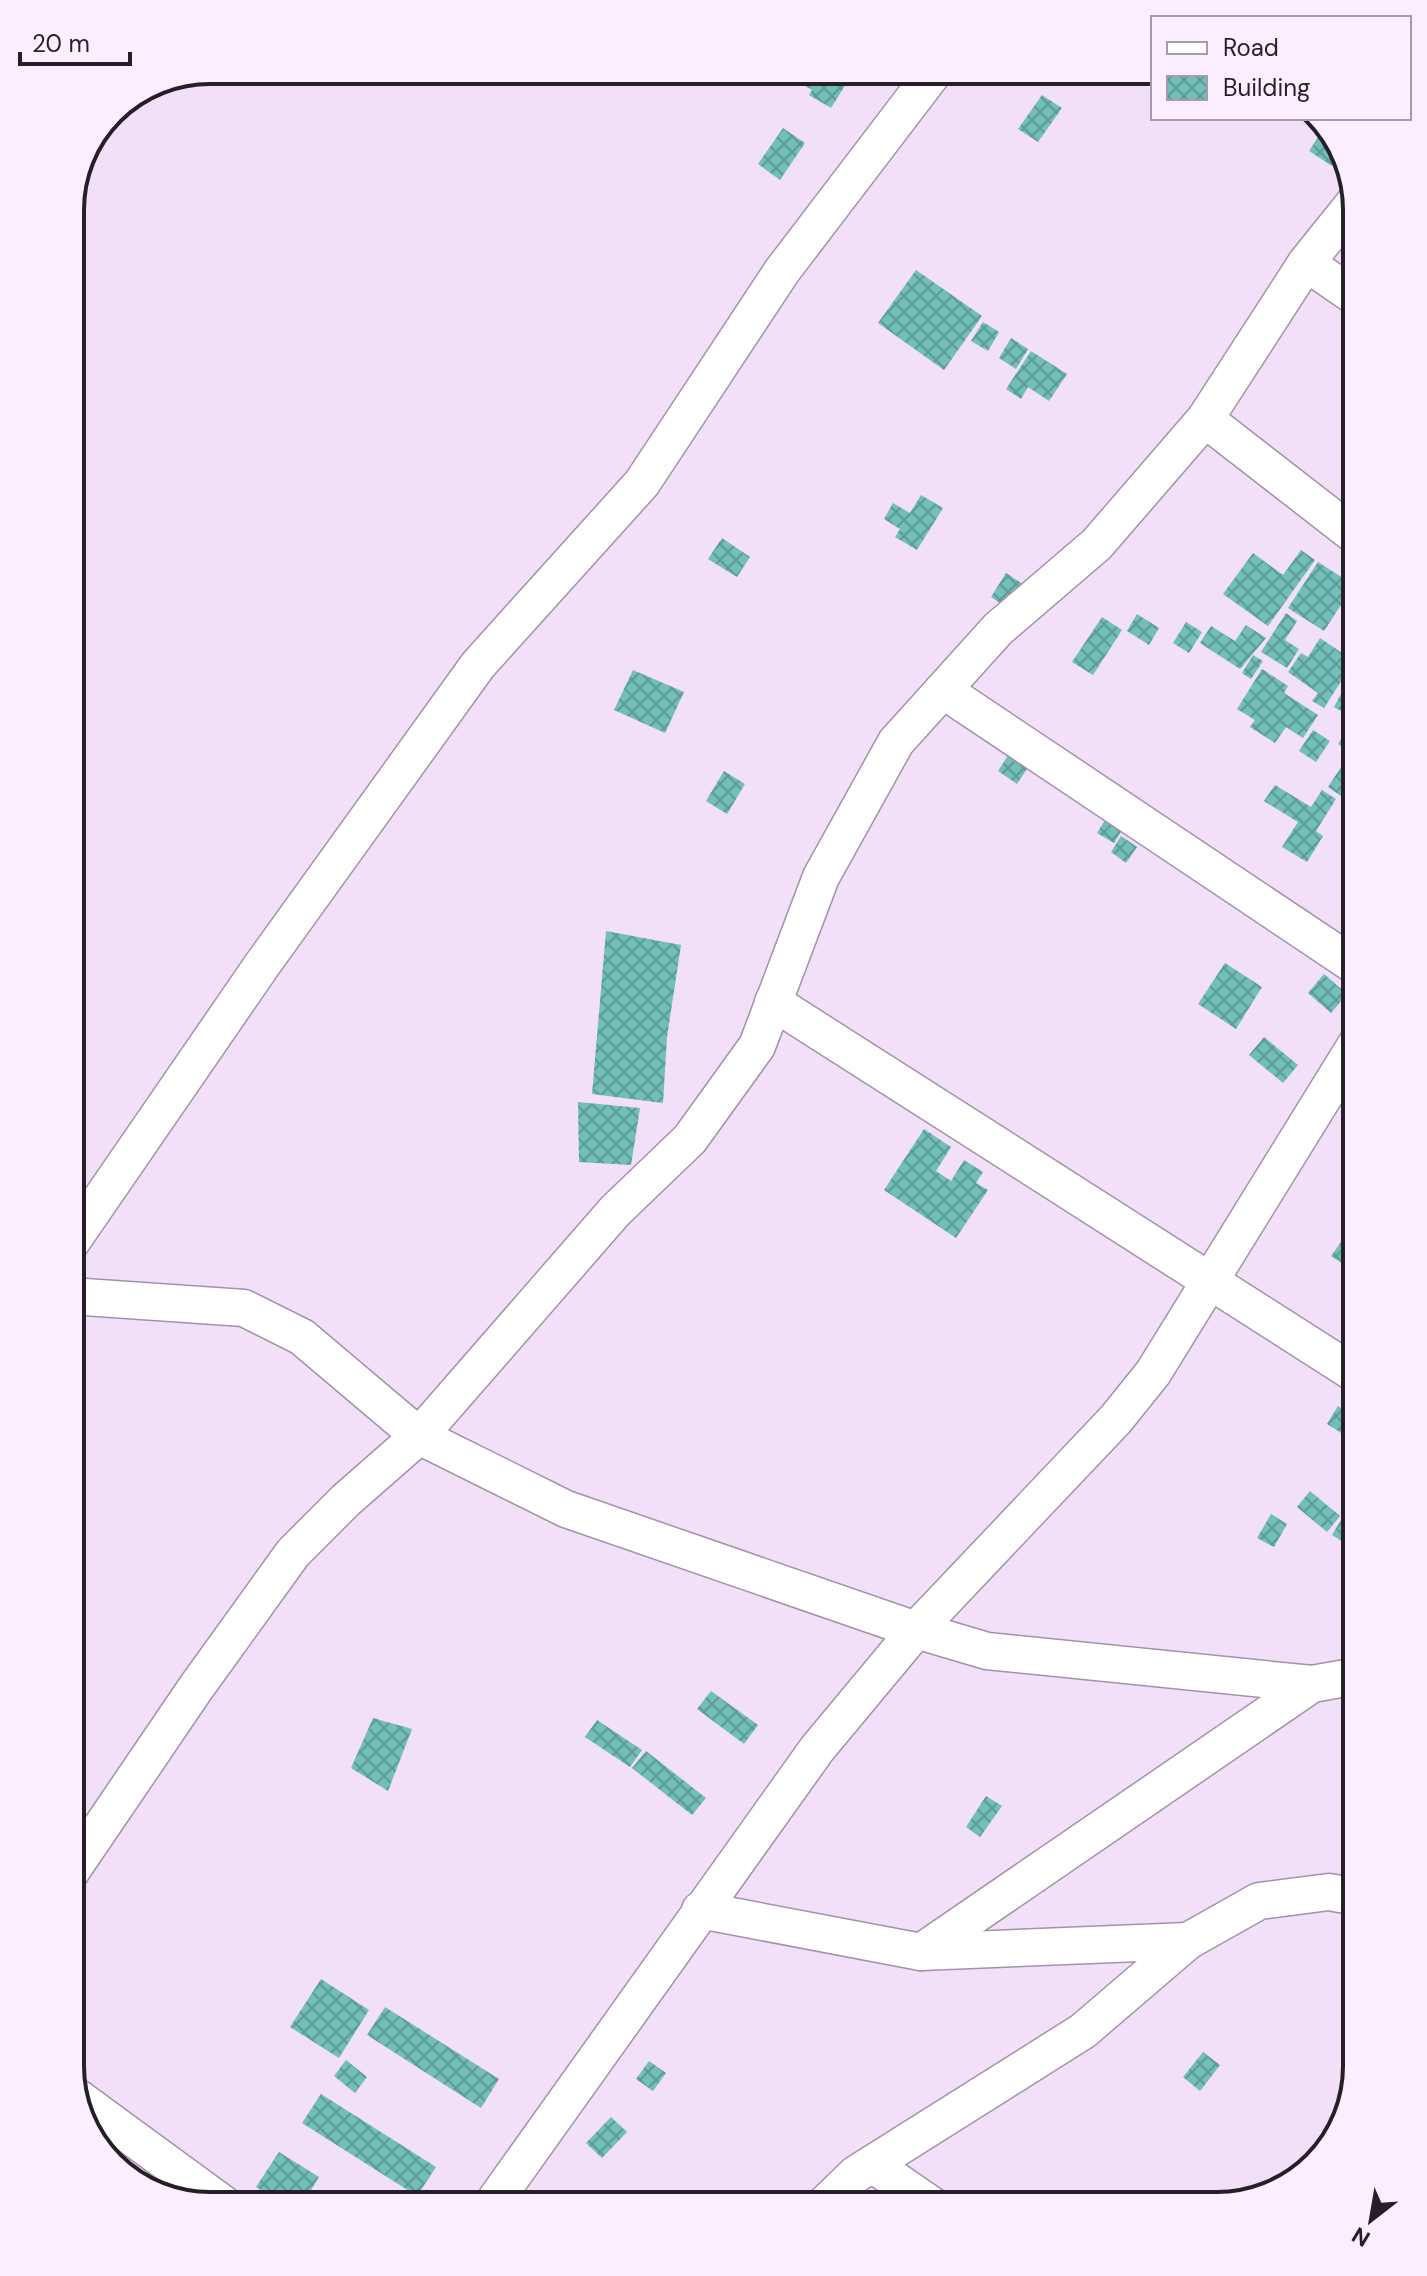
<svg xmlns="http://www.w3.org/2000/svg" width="1427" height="2276" viewBox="0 0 1427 2276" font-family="'DM Sans',sans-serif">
	<defs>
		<pattern id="building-cross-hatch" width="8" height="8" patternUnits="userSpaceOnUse" patternTransform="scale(2)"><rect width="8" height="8" fill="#71bfb8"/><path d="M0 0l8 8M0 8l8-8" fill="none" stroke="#5d9b96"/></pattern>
	</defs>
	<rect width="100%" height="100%" fill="#f2dff8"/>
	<g fill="url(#building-cross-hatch)">
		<path d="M801,74H829L846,84L831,108L809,95L812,90L797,81Z"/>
		<path d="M1042,95L1062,108L1038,142L1018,129Z"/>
		<path d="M783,128L805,143L780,180L758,164Z"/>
		<path d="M1323,130L1342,148L1332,166L1309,151Z"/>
		<path d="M916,270L982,316L944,370L878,323Z"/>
		<path d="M983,322L999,332L988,351L971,341Z"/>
		<path d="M1011,338L1028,349L1016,369L999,358Z"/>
		<path d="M1031,351L1067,374L1049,401L1028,387L1021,399L1006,389Z"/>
		<path d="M921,495L943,508L917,550L895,537L900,529L884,519L893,503L910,513Z"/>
		<path d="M722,538L750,557L737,577L708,559Z"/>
		<path d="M1301,550L1315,560L1268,626L1223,594L1253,553L1283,575Z"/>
		<path d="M1318,562L1354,585L1324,631L1288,608Z"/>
		<path d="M1006,573L1029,588L1013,612L991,597Z"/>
		<path d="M1286,613L1297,621L1285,640L1299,649L1287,668L1261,652Z"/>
		<path d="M1137,614L1159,628L1149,645L1127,631Z"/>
		<path d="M1102,617L1122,630L1093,675L1072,662Z"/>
		<path d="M1186,622L1202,632L1189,653L1173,643Z"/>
		<path d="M1246,625L1266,638L1240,669L1200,643L1211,626L1235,641Z"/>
		<path d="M1320,638L1354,661L1324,708L1312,701L1318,693L1288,672L1301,653L1308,657Z"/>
		<path d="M1253,655L1263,661L1251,679L1242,673Z"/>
		<path d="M1262,669L1288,686L1284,693L1318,715L1303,738L1286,727L1275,743L1250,727L1255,720L1237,709Z"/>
		<path d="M633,670L684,692L665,733L614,710Z"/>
		<path d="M1354,670L1357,704L1350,716L1334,707Z"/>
		<path d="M1350,726L1357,730V739L1349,751L1338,744Z"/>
		<path d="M1313,730L1330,741L1316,762L1299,751Z"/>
		<path d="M1009,754L1029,766L1017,784L998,771Z"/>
		<path d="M1349,755L1357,761V785L1347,800L1328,787Z"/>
		<path d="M724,771L745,784L727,814L706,801Z"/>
		<path d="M1275,785L1311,807L1322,790L1336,799L1316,831L1323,836L1307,862L1282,847L1298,822L1264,801Z"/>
		<path d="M1105,820L1122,830L1114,843L1097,833Z"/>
		<path d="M1121,836L1137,847L1126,863L1111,852Z"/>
		<path d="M606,931L681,945L667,1037L663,1103L592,1094Z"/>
		<path d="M1225,963L1262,987L1236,1029L1198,1004Z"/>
		<path d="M1324,974L1347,994L1331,1013L1308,993Z"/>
		<path d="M1264,1037L1298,1065L1283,1083L1249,1055Z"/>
		<path d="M578,1102L640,1108L631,1165L579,1162Z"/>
		<path d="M924,1129L951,1147L936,1171L951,1181L964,1160L983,1172L976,1183L988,1190L956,1238L884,1190Z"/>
		<path d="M1357,1219V1273L1331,1256Z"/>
		<path d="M1338,1406L1357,1419V1443L1327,1424Z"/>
		<path d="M1357,1455V1488L1342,1478Z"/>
		<path d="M1310,1491L1340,1516L1327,1532L1297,1507Z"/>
		<path d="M1271,1514L1287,1524L1274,1547L1257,1538Z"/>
		<path d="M1344,1515L1357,1523V1550L1332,1535Z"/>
		<path d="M711,1691L758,1725L744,1744L697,1709Z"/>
		<path d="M373,1718L412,1729L388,1791L351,1768Z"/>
		<path d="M597,1720L642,1750L630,1767L585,1737Z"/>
		<path d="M646,1751L706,1798L692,1815L632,1768Z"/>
		<path d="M986,1796L1002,1806L980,1837L966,1827Z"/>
		<path d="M321,1979L369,2010L339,2058L290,2027Z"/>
		<path d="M385,2007L499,2079L481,2108L367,2035Z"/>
		<path d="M1203,2052L1220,2065L1200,2091L1183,2077Z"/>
		<path d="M346,2060L367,2077L355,2093L334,2076Z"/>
		<path d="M649,2061L666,2073L653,2091L636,2079Z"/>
		<path d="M321,2094L436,2167L417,2196L302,2123Z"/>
		<path d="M611,2117L627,2132L602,2158L586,2143Z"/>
		<path d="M279,2152L319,2177L301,2206H286L256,2187Z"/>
	</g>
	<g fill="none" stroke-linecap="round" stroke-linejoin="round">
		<g stroke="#a392a9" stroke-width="39">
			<g id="minor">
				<path d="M1306,263L1357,298"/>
				<path d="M1205,419L1357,537"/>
				<path d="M943,690L1357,967"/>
				<path d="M773,1002L1357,1375"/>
				<path d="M70,1244L262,965L478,665L642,483L782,271L933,73"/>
				<path d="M70,1296L244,1308L302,1337L419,1436L566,1509L916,1630L987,1651L1312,1684L1357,1676"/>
				<path d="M70,1873L195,1689L293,1553L346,1500L419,1436L615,1211L690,1139L757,1046L821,877L896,742L998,629L1097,544L1205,419L1306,263L1355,202"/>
				<path d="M700,1910L921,1952L1188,1941"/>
				<path d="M921,1952L1312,1684"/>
				<path d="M77,2097L226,2206"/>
				<path d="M872,2164L933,2206"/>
				<path d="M491,2206L817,1749L916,1630L1116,1419L1153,1373L1357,1043"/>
				<path d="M823,2206L856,2174L1083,2031L1188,1941L1259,1901L1329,1892L1357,1897"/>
			</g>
		</g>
		<use href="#minor" stroke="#fff" stroke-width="36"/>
	</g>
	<path d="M0 0H1427V2276H0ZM210 84H1217A126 126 0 0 1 1343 210V2066A126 126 0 0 1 1217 2192H210A126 126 0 0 1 84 2066V210A126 126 0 0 1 210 84Z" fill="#fbefff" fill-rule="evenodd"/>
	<path fill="none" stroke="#261f28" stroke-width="4" d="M210 84H1217A126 126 0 0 1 1343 210V2066A126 126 0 0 1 1217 2192H210A126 126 0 0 1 84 2066V210A126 126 0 0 1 210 84Z"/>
	<rect x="1151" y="16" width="260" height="104" fill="#fbefff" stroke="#a69ca9" stroke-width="2"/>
	<rect x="1167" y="42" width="40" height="12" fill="#ffffff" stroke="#a69ca9" stroke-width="2"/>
	<text x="1223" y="56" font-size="24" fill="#261f28">Road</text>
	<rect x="1167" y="76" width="40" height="24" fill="url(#building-cross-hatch)" stroke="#a69ca9" stroke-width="2"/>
	<text x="1223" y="96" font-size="24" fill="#261f28">Building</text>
	<g transform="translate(1371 2220) rotate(211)" stroke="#fbefff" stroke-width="6" paint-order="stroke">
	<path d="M0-6L14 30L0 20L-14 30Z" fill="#261f28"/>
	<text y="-12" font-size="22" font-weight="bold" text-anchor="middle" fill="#261f28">N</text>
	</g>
	<path d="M20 52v12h110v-12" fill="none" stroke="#261f28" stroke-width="4"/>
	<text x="32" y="52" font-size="24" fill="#261f28" stroke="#fbefff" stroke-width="6" paint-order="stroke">20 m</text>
</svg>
